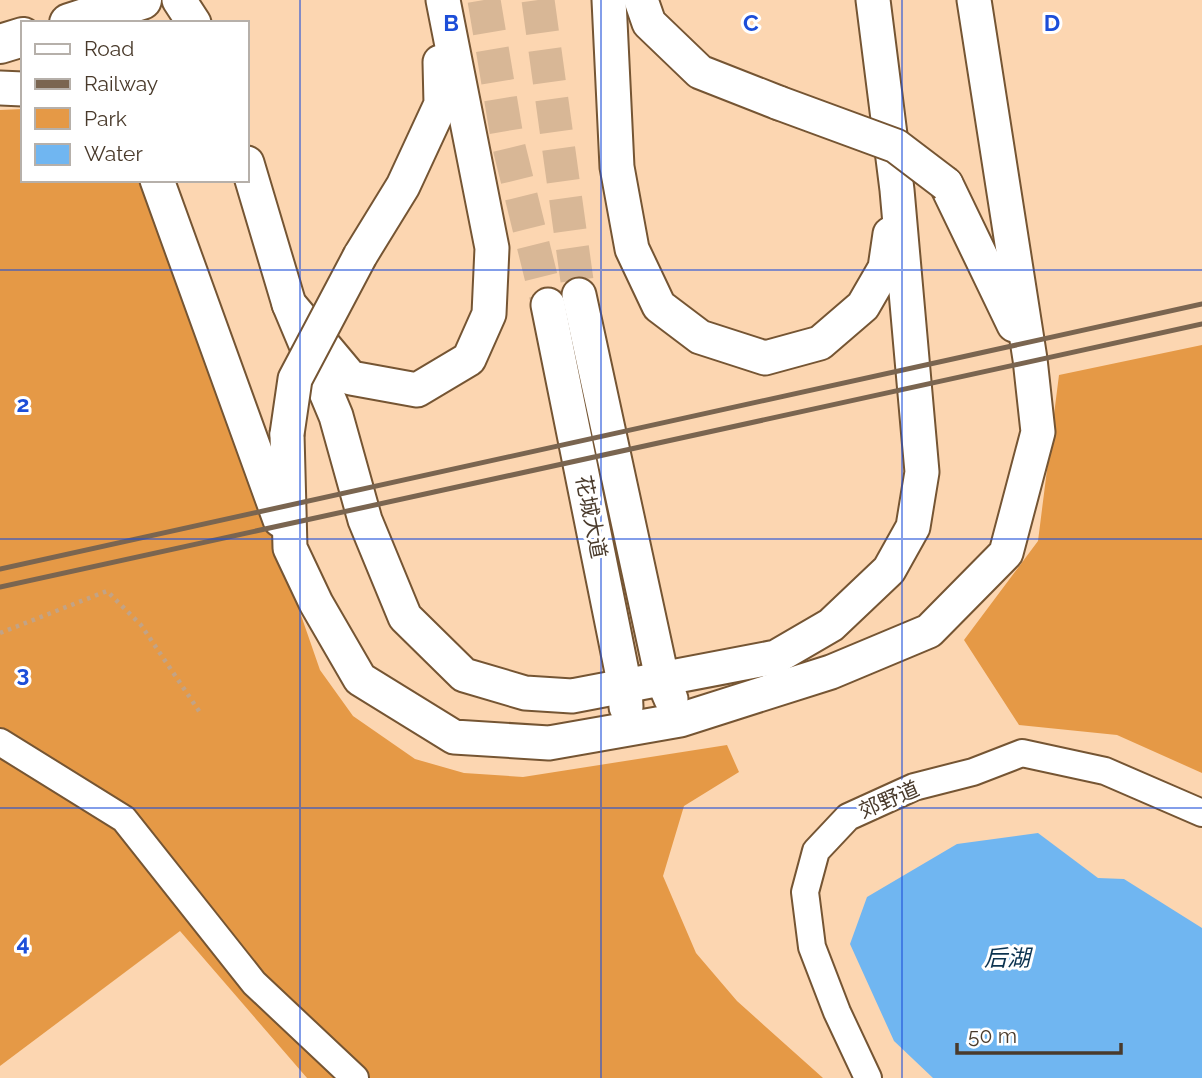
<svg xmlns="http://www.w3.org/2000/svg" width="1202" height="1078" viewBox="0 0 1202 1078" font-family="Raleway,'Noto Sans SC',sans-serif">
	<rect width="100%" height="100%" fill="#fcd6b1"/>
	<g fill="#e59946">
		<path d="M23,109V180H137L151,197L209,350L320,670L353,716L415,759L464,773L523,777L727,745L739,772L684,806L663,876L696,953L737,1001L823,1078H307L180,931L0,1066V110Z"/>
		<path d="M1202,345V773L1117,735L1019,725L964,640L1038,541L1059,375Z"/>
	</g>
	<path fill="#70b6f1" d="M1038,833L1098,878L1124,879L1202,928V1078H933L894,1041L850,944L867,897L957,844Z"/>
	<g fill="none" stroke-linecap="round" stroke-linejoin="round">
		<g stroke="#d8b796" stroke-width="33" stroke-dasharray="33 17" stroke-linecap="butt">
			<path d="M484,0L508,143L548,305"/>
			<path d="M538,0L579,295"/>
		</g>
		<g stroke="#755533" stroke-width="30">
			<g id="minor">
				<path d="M0,742L124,819L254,983L355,1078"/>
				<path d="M868,1078L837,1012L812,947L805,892L816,851L848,817L914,787L973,772L1022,753L1105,771L1202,813"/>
			</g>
		</g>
		<g stroke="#755533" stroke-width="37">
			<g id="major">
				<path d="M179,0L194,23"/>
				<path d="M609,0L617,167L632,249L659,306L700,337L765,358L820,343L863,306L885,268L890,234"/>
				<path d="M641,0L649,23L700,72L779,103"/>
				<path d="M0,88L23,89"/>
				<path d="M247,163L289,304L351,378L417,390L469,359L489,314L492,248L443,0"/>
				<path d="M157,180L280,520"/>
				<path d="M946,184L1014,325"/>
				<path d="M360,256L403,186L441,104L440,62"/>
				<path d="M579,295L662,678L671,699"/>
				<path d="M289,304L336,416L365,520L405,617L464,675L525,693L572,696L776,657L831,625L889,570L913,527L922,472L897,190L873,0"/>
				<path d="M548,305L625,687L626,707"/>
				<path d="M287,434L290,548L316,603L360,679L454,737L549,743L680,720L831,672L929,631L1006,553L1038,432L1030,359L974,0"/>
			</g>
		</g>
		<g stroke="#755533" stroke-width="42">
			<g id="highway">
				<path d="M69,23L142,0"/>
				<path d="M0,44L23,37"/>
			</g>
		</g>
		<path stroke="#c2a386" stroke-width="4.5" stroke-dasharray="3.5 5" stroke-linecap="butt" d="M0,633L107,591L141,625L201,714"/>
		<use href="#minor" stroke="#fff" stroke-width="26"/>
		<use href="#major" stroke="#fff" stroke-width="33"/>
		<use href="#highway" stroke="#fff" stroke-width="38"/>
		<g stroke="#7a6550" stroke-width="5">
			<path d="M0,569L1202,304"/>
			<path d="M0,587L1202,324"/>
		</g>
		<g stroke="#755533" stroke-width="37" stroke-linecap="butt">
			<g id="major-bridge">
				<path d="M779,103L896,146L946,184"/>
				<path d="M287,434L295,379L360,256"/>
			</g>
		</g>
		<use href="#major-bridge" stroke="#fff" stroke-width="33"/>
	</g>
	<path fill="none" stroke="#1d4ed8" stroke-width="2" stroke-opacity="0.55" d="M300,0V1078M601,0V1078M902,0V1078M0,270H1202M0,539H1202M0,808H1202"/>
	<g text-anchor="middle" stroke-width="6" stroke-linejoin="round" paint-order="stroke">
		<g font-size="21" fill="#493a2b" stroke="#fff">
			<text transform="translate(591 517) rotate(79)" y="7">花城大道</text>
			<text transform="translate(889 800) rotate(-23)" y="7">郊野道</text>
		</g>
		<g font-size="23" font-style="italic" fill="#0c3350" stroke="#fff">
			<text x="1007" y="966">后湖</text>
		</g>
	</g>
	<g font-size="23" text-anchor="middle" font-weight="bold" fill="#1d4ed8" stroke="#fff" stroke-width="6" stroke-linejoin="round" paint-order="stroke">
		<text x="451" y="31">B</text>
		<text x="751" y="31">C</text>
		<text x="1052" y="31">D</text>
		<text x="23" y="412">2</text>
		<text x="23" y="682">3</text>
		<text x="23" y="951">4</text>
	</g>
	<rect x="21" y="21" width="228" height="161" fill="#ffffff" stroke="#b6b0aa" stroke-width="2"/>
	<rect x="35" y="44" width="35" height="10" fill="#ffffff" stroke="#b6b0aa" stroke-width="2"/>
	<text x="84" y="56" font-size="21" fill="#493a2b">Road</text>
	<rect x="35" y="79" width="35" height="10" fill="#7a6550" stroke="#b6b0aa" stroke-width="2"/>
	<text x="84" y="91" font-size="21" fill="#493a2b">Railway</text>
	<rect x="35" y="108" width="35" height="21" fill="#e59946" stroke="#b6b0aa" stroke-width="2"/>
	<text x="84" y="126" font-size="21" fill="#493a2b">Park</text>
	<rect x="35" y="144" width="35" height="21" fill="#70b6f1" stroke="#b6b0aa" stroke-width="2"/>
	<text x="84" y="161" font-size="21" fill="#493a2b">Water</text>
	<path d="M957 1043v10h164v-10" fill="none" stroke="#493a2b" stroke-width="3.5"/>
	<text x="968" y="1043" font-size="21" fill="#493a2b" stroke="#ffffff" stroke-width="5" paint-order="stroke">50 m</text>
</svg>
